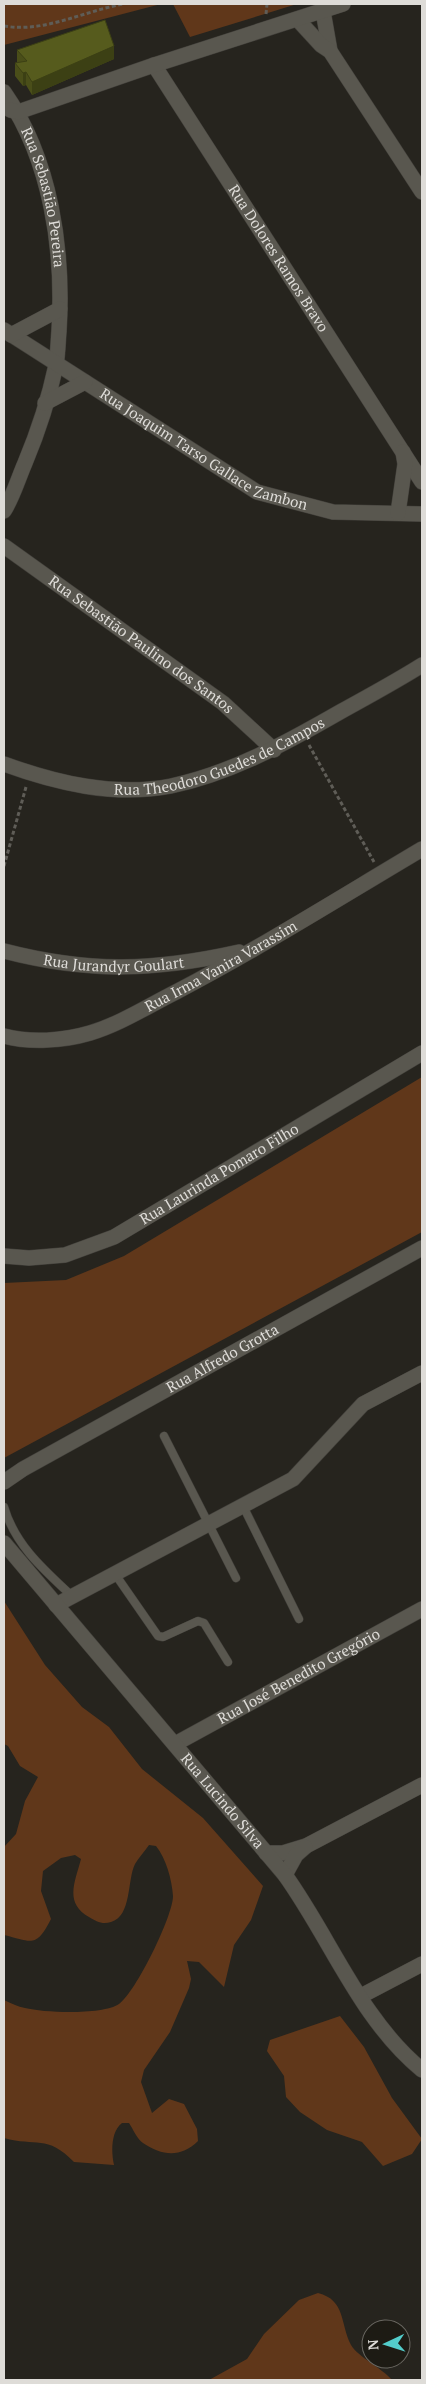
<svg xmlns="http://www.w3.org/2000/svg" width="426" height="2384" viewBox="0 0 426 2384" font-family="'PT Serif',serif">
	<rect width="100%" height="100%" fill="#26241e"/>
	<g fill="#60371a">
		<path d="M4,4H161L4,45Z"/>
		<path d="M173,4H297L190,37Z"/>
		<path d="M422,1077V1232L4,1458V1283L66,1280L124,1256Z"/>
		<path d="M4,1601L45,1665L82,1707L109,1727L142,1769L203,1818L263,1886L251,1920L234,1945L224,1987L199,1962L187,1961L191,1979L189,1988L170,2032L144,2070L141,2082L152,2113L169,2099L184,2104L197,2129L198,2141C181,2158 162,2156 143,2143C137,2139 133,2129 129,2123H122C111,2131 111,2152 114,2165L74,2162C47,2134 36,2147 4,2138V2000C11,2003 18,2007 25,2008C45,2013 103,2015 119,2004C136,1992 173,1916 173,1896C172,1880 166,1858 156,1846L149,1845C145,1851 139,1857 135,1864C127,1880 132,1916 111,1922C102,1925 96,1921 89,1917C64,1903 75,1882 81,1859L75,1855L61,1858L43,1871L41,1891L51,1919C36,1948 33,1942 4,1935V1847L16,1834L25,1801L38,1777L20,1766L8,1746L4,1744Z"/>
		<path d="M340,2016L364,2047L392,2098L422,2139L412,2154L383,2166L362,2142L327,2130L300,2112L286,2097L284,2076L267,2051L270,2040Z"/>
		<path d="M318,2293C346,2300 340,2324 351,2345C358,2357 382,2368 392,2380H209L247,2359L264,2334L299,2300Z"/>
	</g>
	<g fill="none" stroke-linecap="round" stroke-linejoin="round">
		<g stroke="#413f3a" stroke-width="9">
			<g id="service">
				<path d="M164,1436L236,1578"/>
				<path d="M243,1506L299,1619"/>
				<path d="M4,1507C15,1545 44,1570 72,1596"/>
				<path d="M115,1574L158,1636L163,1637L198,1621L204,1623L228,1662"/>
			</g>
		</g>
		<g stroke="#413f3a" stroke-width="16">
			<g id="minor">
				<path d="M323,11L330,51"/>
				<path d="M298,20L321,45L330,51L422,192"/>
				<path id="s1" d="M154,65L422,482"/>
				<path id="s2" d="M4,92C51,159 64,250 59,331C58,342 58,354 56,365C49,398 38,432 25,463C18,479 13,497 4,511"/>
				<path d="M10,110L18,112L154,65L343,4"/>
				<path id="s3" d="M4,330L257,492L333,512L422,514"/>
				<path d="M11,335L60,309"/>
				<path d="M45,403L85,382"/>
				<path d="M398,513L405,464L403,452"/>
				<path id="s4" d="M4,546L223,703L274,750"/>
				<path id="s5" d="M4,764C56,783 114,797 171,786C232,773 286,743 340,712C367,697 395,682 422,665"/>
				<path id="s6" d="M4,951C89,973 154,971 239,952"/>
				<path id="s7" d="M4,1036C30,1043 63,1041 90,1033C120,1024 148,1006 176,992C260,948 341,897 422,849"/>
				<path id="s8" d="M4,1256L29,1258L65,1255L114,1237L422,1053"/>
				<path id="s9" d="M4,1482L23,1469L422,1248"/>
				<path d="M56,1605L293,1479L363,1404L422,1373"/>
				<path id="s10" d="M175,1744L422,1609"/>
				<path d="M266,1853H283L306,1846L422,1785"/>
				<path d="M285,1875L296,1855L305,1847"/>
				<path d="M361,1996L422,1964"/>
			</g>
		</g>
		<g stroke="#413f3a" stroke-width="16">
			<g id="tertiary">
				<path id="s11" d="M4,1543L285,1875C331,1939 360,2019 422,2070"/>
			</g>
		</g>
		<g stroke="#5f5d57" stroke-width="3" stroke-dasharray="4 2.5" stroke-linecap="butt">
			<path d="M266,14L267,4"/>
			<path d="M4,26C45,33 83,11 124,4"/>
			<path d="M309,745L374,862"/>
			<path d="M4,866L26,787"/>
		</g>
		<use href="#service" stroke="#59574f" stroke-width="8"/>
		<use href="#minor" stroke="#59574f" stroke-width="15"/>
		<use href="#tertiary" stroke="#59574f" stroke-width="15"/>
	</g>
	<path fill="#4a4e19" d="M17,50L114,59L32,95L26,85L23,86L15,76V63H17Z"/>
	<g fill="#3c4014">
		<path d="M114,46V59L32,95V82Z"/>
		<path d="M26,72V85L23,86V73Z"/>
	</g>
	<path fill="#565b1d" stroke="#3c4014" d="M105,20L114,46L32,82L26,72L23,73L15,63L27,61L17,50Z"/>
	<g text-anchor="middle" stroke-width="4.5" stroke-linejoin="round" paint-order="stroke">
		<g font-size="15" fill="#dedcd8" stroke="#1d1b14">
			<text dy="5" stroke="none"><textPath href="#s2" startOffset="114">Rua Sebastião Pereira</textPath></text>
			<text dy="5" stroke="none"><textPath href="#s1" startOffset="230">Rua Dolores Ramos Bravo</textPath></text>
			<text dy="5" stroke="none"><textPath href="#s3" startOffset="234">Rua Joaquim Tarso Gallace Zambon</textPath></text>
			<text dy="5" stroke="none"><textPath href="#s4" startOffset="169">Rua Sebastião Paulino dos Santos</textPath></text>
			<text dy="5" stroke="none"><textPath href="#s5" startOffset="225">Rua Theodoro Guedes de Campos</textPath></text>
			<text dy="5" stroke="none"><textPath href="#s6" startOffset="111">Rua Jurandyr Goulart</textPath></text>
			<text dy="5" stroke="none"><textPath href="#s7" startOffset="234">Rua Irma Vanira Varassim</textPath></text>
			<text dy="5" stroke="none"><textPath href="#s8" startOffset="236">Rua Laurinda Pomaro Filho</textPath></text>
			<text dy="5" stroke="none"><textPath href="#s9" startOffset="251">Rua Alfredo Grotta</textPath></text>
			<text dy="5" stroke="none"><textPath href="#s10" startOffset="141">Rua José Benedito Gregório</textPath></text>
			<text dy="5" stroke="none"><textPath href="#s11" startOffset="338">Rua Lucindo Silva</textPath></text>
		</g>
	</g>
	<rect width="426" height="2384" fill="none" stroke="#dedcd8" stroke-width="10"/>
	<g transform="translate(386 2344) rotate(266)"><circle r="24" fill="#1d1b14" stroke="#6a6862"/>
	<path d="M0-4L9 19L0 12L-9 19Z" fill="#53cdcb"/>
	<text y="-8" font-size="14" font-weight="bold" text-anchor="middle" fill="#dedcd8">N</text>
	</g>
</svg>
